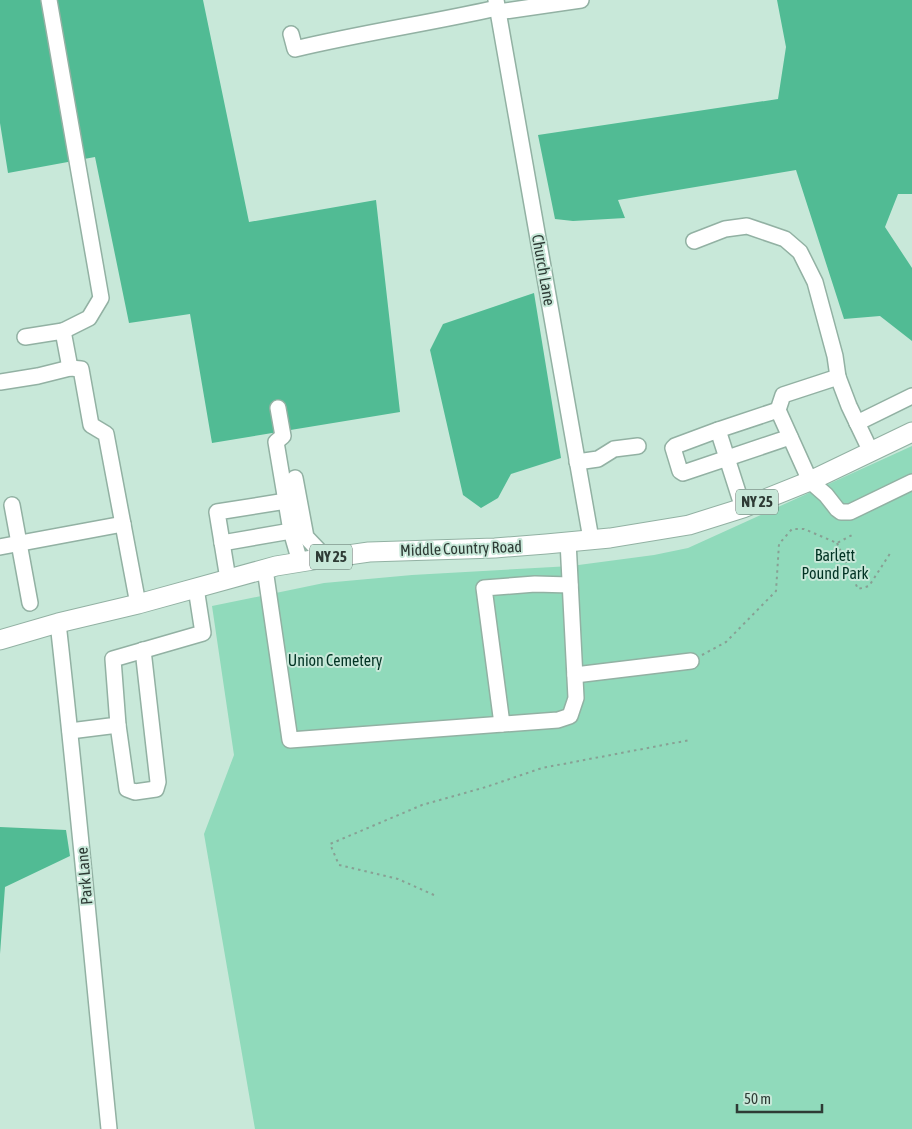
<svg xmlns="http://www.w3.org/2000/svg" width="912" height="1129" viewBox="0 0 912 1129" font-family="'Asap Condensed',sans-serif">
	<rect width="100%" height="100%" fill="#c8e8d9"/>
	<path fill="#90dabb" d="M912,446V1129H255L204,834L234,755L212,606L324,583L412,575L571,566L654,555L688,548Z"/>
	<g fill="#51bb94">
		<path d="M0,0H203L249,222L376,200L400,412L212,443L190,314L129,323L95,157L8,173L0,123Z"/>
		<path d="M777,0H912V194H898L885,227L912,268V341L880,316L844,319L796,170L618,200L625,218L573,221L555,219L538,135L778,99L786,47Z"/>
		<path d="M534,293L561,458L511,474L498,498L481,508L463,495L430,350L443,324Z"/>
		<path d="M0,827L66,830L70,856L5,887L0,954Z"/>
	</g>
	<g fill="none" stroke-linecap="round" stroke-linejoin="round">
		<g stroke="#92b1a3" stroke-width="18">
			<g id="minor">
				<path d="M49,0L101,298L89,318L63,331"/>
				<path d="M496,0L591,539"/>
				<path d="M498,12L581,0"/>
				<path d="M291,34L295,49C362,33 430,23 497,8"/>
				<path d="M694,241L725,229L747,226L785,239L800,252L815,282L835,356L838,377"/>
				<path d="M25,337L63,331L70,368"/>
				<path d="M0,382L38,376L70,368L81,369L91,425L106,434L138,604"/>
				<path d="M278,408L283,436L276,442L291,531L300,562"/>
				<path d="M778,410L783,395L838,377L849,406L871,452"/>
				<path d="M857,423L912,396"/>
				<path d="M718,430L675,446L673,448L680,471L683,473L790,437"/>
				<path d="M577,462L598,459L614,449L638,446"/>
				<path d="M295,478L306,537L326,558"/>
				<path d="M12,505L30,603"/>
				<path d="M743,508L718,430L778,410L810,481L826,495L837,509L841,512H850L912,482"/>
				<path d="M222,543L291,531"/>
				<path d="M0,547L123,524"/>
				<path d="M265,569L290,740L558,720L570,716L576,698L568,541"/>
				<path d="M228,579L217,512L286,501"/>
				<path d="M58,623C77,791 92,960 109,1129"/>
				<path d="M575,675L691,661"/>
				<path d="M502,724L484,588L535,584L570,585"/>
				<path d="M118,725L127,789L135,792L156,789L158,782L143,650"/>
				<path d="M70,731L118,725L113,659L203,633L196,588"/>
			</g>
		</g>
		<g stroke="#92b1a3" stroke-width="21">
			<path id="major" d="M0,640L58,623L138,604L276,566L313,560L369,552L495,548L546,544L610,538L689,525L743,508L810,481L912,432"/>
		</g>
		<g stroke="#88a094" stroke-width="2" stroke-dasharray="2.5 4" stroke-linecap="butt">
			<path d="M837,543L858,589L869,586L891,552"/>
			<path d="M702,655L726,642L776,591L779,544L792,529H804L837,543L854,534"/>
			<path d="M434,895L398,879L339,865L330,844L422,805L486,787L542,768L690,740"/>
		</g>
		<use href="#minor" stroke="#fff" stroke-width="15"/>
		<use href="#major" stroke="#fff" stroke-width="19"/>
	</g>
	<g text-anchor="middle" stroke-width="4" stroke-linejoin="round" paint-order="stroke">
		<g fill="#c8e8d9" stroke="#5c6f66" stroke-width="1">
			<rect x="736" y="489.5" width="42" height="25" rx="4"/>
			<rect x="310" y="544.5" width="42" height="25" rx="4"/>
		</g>
		<g font-size="15" font-weight="bold" fill="#2e3b35">
			<text x="757" y="507">NY 25</text>
			<text x="331" y="562">NY 25</text>
		</g>
		<g font-size="16" fill="#2e3b35" stroke="#c8e8d9">
			<text transform="translate(544 270) rotate(80)" y="6">Church Lane</text>
			<text transform="translate(461 548) rotate(-2)" y="6">Middle Country Road</text>
			<text transform="translate(84 876) rotate(-95)" y="6">Park Lane</text>
		</g>
		<g font-size="16" fill="#023324" stroke="#c8e8d9">
			<text x="835" y="561">Barlett<tspan x="835" dy="18">Pound Park</tspan></text>
			<text x="335" y="666">Union Cemetery</text>
		</g>
	</g>
	<path d="M737 1104v8h85v-8" fill="none" stroke="#2e3b35" stroke-width="2.5"/>
	<text x="744" y="1104" font-size="15" fill="#2e3b35" stroke="#c8e8d9" stroke-width="4" paint-order="stroke">50 m</text>
</svg>
